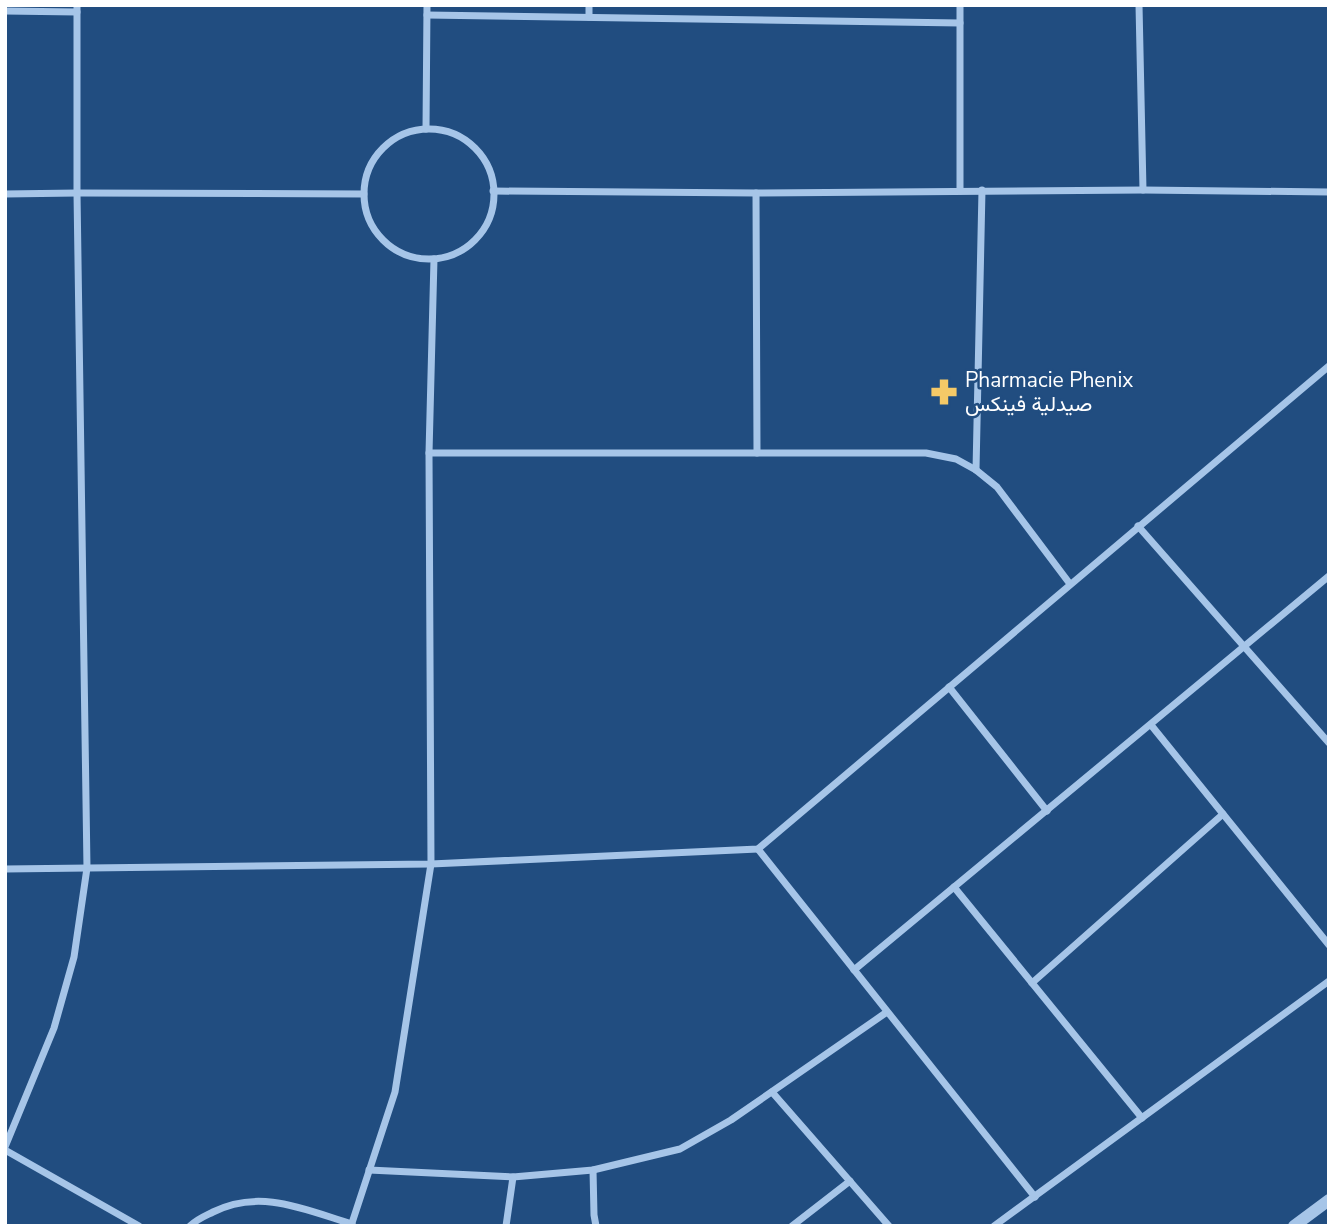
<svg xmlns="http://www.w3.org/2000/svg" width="1334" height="1231" viewBox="0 0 1334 1231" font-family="'Nunito Sans',Vazirmatn,sans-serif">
	<rect width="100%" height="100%" fill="#214d80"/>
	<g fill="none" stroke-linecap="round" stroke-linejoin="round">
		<g stroke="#a6c5e8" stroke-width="7">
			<path d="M1139,5L1143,190"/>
			<path d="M5,11L77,12"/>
			<path d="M427,15L960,23"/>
			<path d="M589,17V5"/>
			<path d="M426,129L427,5"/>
			<circle cx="429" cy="194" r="65"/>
			<path d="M493,191L756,193L1143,190L1329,192"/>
			<path d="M960,191V5"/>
			<path d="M756,193L757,453"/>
			<path d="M5,194L77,193L364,194"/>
			<path d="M429,453H926L956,459L976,470L997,487L1070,584"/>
			<path d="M976,470L982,190"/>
			<path d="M1138,526L1329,743"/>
			<path d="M949,687L1047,811"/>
			<path d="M1151,725L1329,945"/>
			<path d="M758,849L1035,1197"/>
			<path d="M5,869L431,864L758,849L1329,366"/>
			<path d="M954,887L1142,1118"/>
			<path d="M854,970L1329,576"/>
			<path d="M1032,983L1223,814"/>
			<path d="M772,1092L889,1226"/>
			<path d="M5,1147L54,1028L74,957L87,868L77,193V5"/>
			<path d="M5,1150L139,1226"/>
			<path d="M369,1170L513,1177L593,1170L680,1149L731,1120L887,1012"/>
			<path d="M593,1170L594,1215L596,1226"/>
			<path d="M190,1226C197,1219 205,1216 213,1212C260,1188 306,1210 352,1224"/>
			<path d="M351,1226L395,1092L431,864L429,453L434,259"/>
			<path d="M506,1226L513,1177"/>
			<path d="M792,1226L850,1181"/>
			<path d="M994,1226L1329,981"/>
		</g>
		<path stroke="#a6c5e8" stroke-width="12" d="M1294,1226L1329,1200"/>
	</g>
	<defs>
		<g id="pharmacy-bare" transform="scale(2.1)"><path d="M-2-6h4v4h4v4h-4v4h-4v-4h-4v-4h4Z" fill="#f5c967" stroke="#214d80" stroke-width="2.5" paint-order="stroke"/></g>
	</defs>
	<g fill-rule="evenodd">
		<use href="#pharmacy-bare" x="944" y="392"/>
	</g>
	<g text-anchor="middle" stroke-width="5" stroke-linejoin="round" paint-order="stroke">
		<g font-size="21" fill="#fff" stroke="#214d80" text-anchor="start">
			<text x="965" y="387">Pharmacie Phenix<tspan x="965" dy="24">صيدلية فينكس</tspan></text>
		</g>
	</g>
	<rect width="1334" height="1231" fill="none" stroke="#ffffff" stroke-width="14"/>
</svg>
